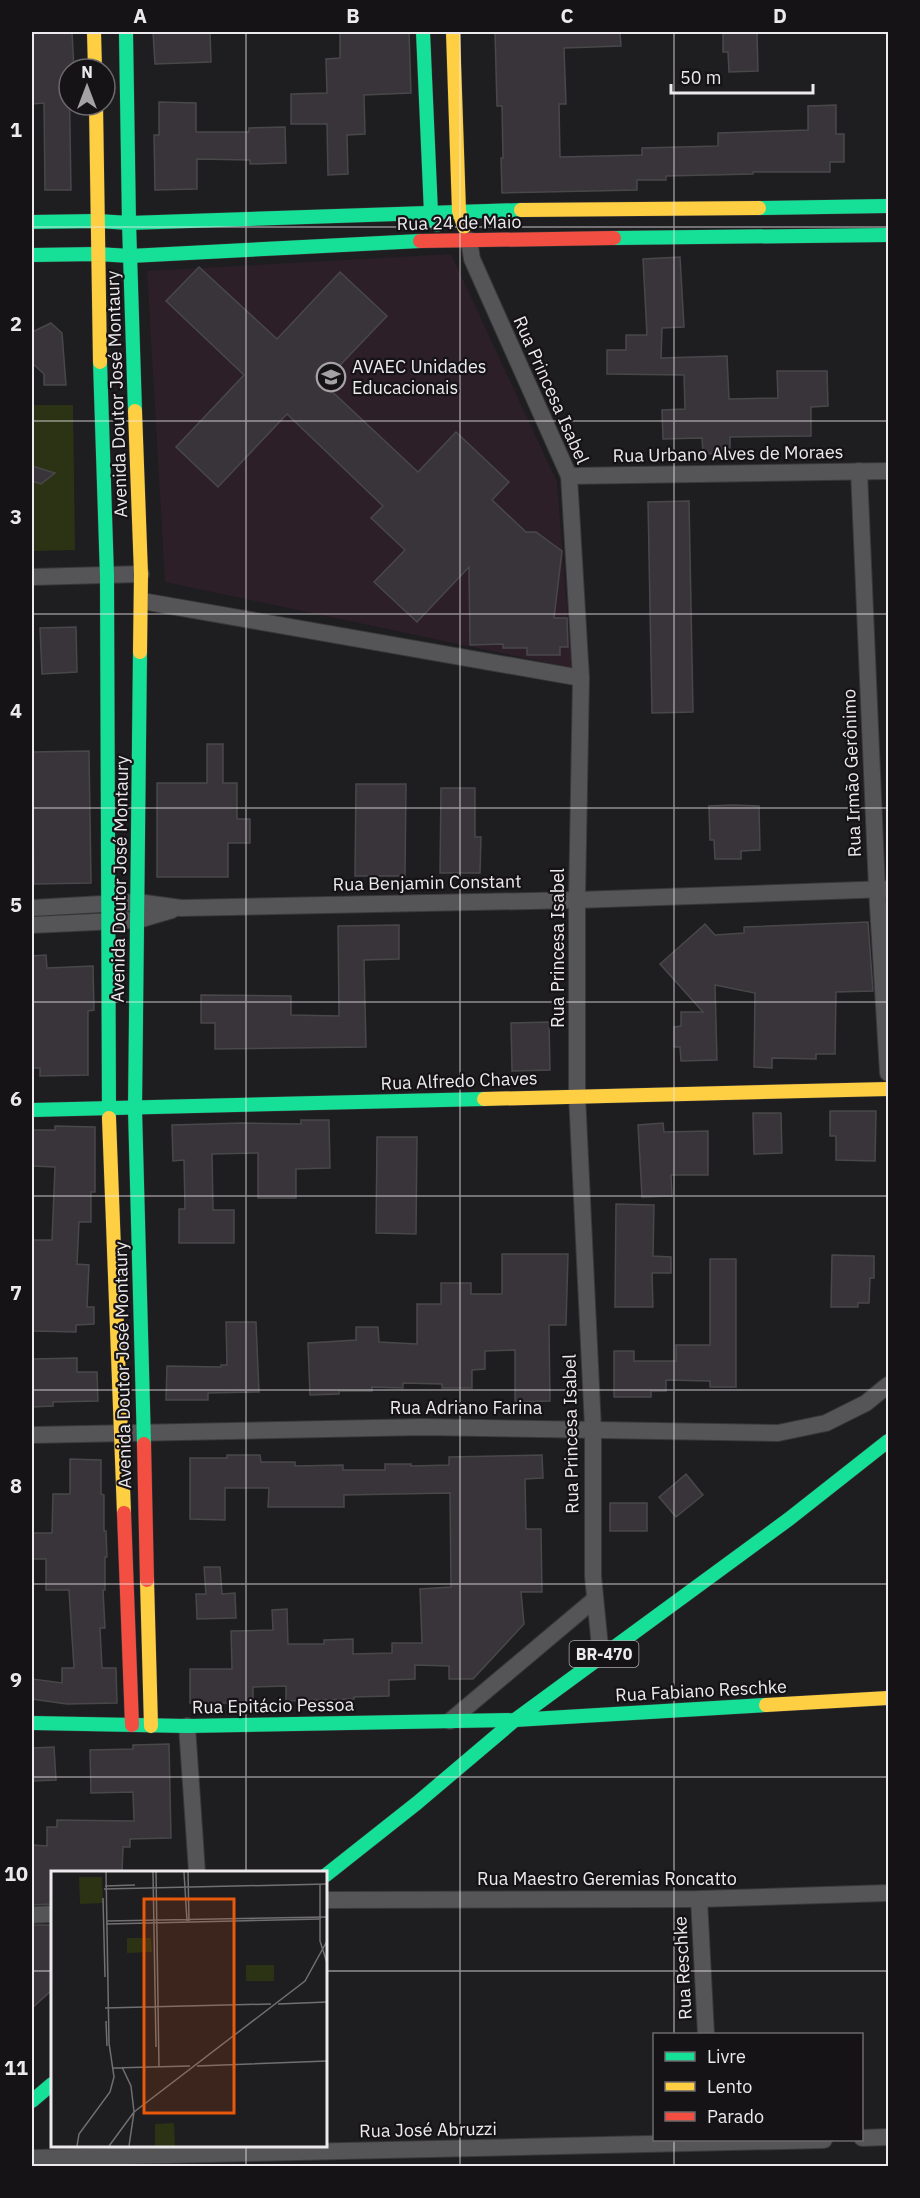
<svg xmlns="http://www.w3.org/2000/svg" width="920" height="2198" viewBox="0 0 920 2198" font-family="'IBM Plex Sans',sans-serif">
	<rect width="100%" height="100%" fill="#1e1d1f"/>
	<path fill="#2c1f28" d="M451,254L557,482L572,668L165,582L147,271Z"/>
	<path fill="#2b3314" d="M32,405H73L75,550L32,551Z"/>
	<g fill="#39343a" stroke="#494849" stroke-width="1.5">
		<path d="M32,32H72L74,69H69L71,190H45L44,103L32,104Z"/>
		<path d="M153,32H210L211,62L155,64Z"/>
		<path d="M340,32H409L411,93L364,95L365,134L347,135L348,174L328,175L327,124H291V94L327,93L326,59L340,58Z"/>
		<path d="M495,32H620L621,46L564,48L566,104H559L560,157L642,155V148L718,146V133L808,130V106L836,105V134H844V162H830V172H753V174L666,176V180H637V190L502,193L501,158H503L502,106H497Z"/>
		<path d="M723,32H757L758,71L729,72L728,52H723Z"/>
		<path d="M159,102L196,103V132H249V128L285,127L286,163L250,164V160L197,159V189L155,190L154,135H159Z"/>
		<path d="M680,257L684,327L662,328L661,358L727,356L729,399L778,398L777,371H827L828,406L811,407V436L730,437V453L703,454L702,438L663,439L662,410L685,409L684,375L607,374V350H626V335H647L643,259Z"/>
		<path d="M199,267L277,339L340,272L387,316L323,383L418,472L456,432L509,482L492,500L526,532H536L562,551L554,618H567L568,647H560V655H527V648H503V644L470,645L469,567L417,622L374,582L405,550L371,518L383,506L287,414L218,487L176,447L244,375L166,301Z"/>
		<path d="M51,323L62,333L66,385H44V374L32,363V332Z"/>
		<path d="M32,466L55,473L41,484L32,481Z"/>
		<path d="M689,501L693,712L652,713L648,502Z"/>
		<path d="M76,627L77,672L42,674L40,628Z"/>
		<path d="M207,744H223V783H237V819H250V843H228V877H157V783H207Z"/>
		<path d="M89,751L91,883L34,884L32,752Z"/>
		<path d="M356,784H406L405,876H355Z"/>
		<path d="M441,788H475V837H481L480,873H440Z"/>
		<path d="M733,805L759,806L760,850L741,851V859H715L714,840H710L709,806Z"/>
		<path d="M868,922L873,991L836,992L835,1054H816V1059L772,1058V1068L754,1067L755,993L715,985L717,1060L681,1061L680,1047H674V1027L681,1026V1012H703L660,964L705,924L715,935L744,933V927Z"/>
		<path d="M399,925V959L364,960L366,1047L215,1049V1023H201V995L291,996V1015L339,1016L338,926Z"/>
		<path d="M46,955L47,968L93,966L94,1010L88,1011V1075L40,1076V1068H32V956Z"/>
		<path d="M549,1022L550,1070L512,1071L511,1023Z"/>
		<path d="M830,1111H876L875,1161L836,1160V1136H830Z"/>
		<path d="M753,1113H781L782,1153L754,1154Z"/>
		<path d="M301,1120H329L330,1168L296,1169V1198H258V1153L212,1154L213,1210H234V1243H179V1209H185L184,1160L173,1161L172,1125L242,1123L301,1124Z"/>
		<path d="M663,1123L664,1132L708,1131V1175H671L672,1196L642,1197L638,1125Z"/>
		<path d="M55,1126L95,1127V1192H91V1222H79L77,1264L89,1265L87,1307H94V1324L76,1325V1332L32,1331V1240H52L55,1167L32,1166V1130H55Z"/>
		<path d="M377,1137H417L416,1234L376,1233Z"/>
		<path d="M616,1204L654,1205L653,1256L671,1257V1273H652L653,1307H615Z"/>
		<path d="M502,1254H568L566,1325H549L550,1401L515,1402V1350L485,1351V1369L472,1370V1388H442V1384L403,1383V1388L372,1387V1391H339V1394L310,1395L308,1343L356,1340V1327H378L379,1342L417,1344V1304H441V1283H471V1294H502Z"/>
		<path d="M832,1255L874,1256V1278H870L869,1303H858V1307H831Z"/>
		<path d="M710,1259H736V1387H710V1381L666,1380V1391H651V1397H614V1351H634V1361H676V1345H710Z"/>
		<path d="M226,1322H256L259,1392L208,1393V1400H166L167,1366L221,1367V1365H227Z"/>
		<path d="M77,1358V1372H97L98,1401L53,1402V1406L32,1407V1359Z"/>
		<path d="M227,1455H260L261,1462H295V1466L343,1465V1470H385V1464H411V1466L449,1465V1457L542,1455L543,1478L525,1479L526,1529H541L542,1592H521L524,1624L473,1679H449V1666L415,1665V1679L389,1680V1696L354,1697V1699L286,1701V1686L253,1687V1703H190V1669H232L231,1631L273,1630L272,1610L287,1609L288,1644H324V1640L353,1639V1654L392,1653V1643H422L420,1589L451,1587L450,1493L344,1495V1507H268L269,1488H225V1520L190,1519V1458H227Z"/>
		<path d="M70,1459L101,1460V1494L104,1495V1531H106L107,1557H105V1590H103L105,1628H100L102,1668H116L117,1703L67,1704L32,1699L33,1679L62,1683V1668H74L69,1590H46V1559H32V1533H52L53,1494H70Z"/>
		<path d="M686,1474L703,1495L676,1517L659,1497Z"/>
		<rect x="610" y="1503" width="37" height="28"/>
		<path d="M204,1567H220L222,1594L235,1593L236,1618L197,1619L196,1594H206Z"/>
		<path d="M169,1744L171,1838L130,1839V1847H123L122,1872H52L51,1904L32,1905V1845L47,1846V1827H57V1820L134,1821L133,1792L91,1793L90,1750L133,1749V1745Z"/>
		<path d="M54,1747L56,1780L32,1781V1748Z"/>
		<path d="M32,1925H51L52,1990L32,2008Z"/>
	</g>
	<g fill="none" stroke-linecap="round" stroke-linejoin="round">
		<g stroke="#393839" stroke-width="18">
			<g id="street">
				<path d="M469,240L472,259L569,476L581,678L577,900V1095L593,1428V1576L601,1657"/>
				<path d="M859,471L877,889L888,1073"/>
				<path d="M569,476L888,471"/>
				<path d="M32,577L141,574"/>
				<path d="M142,601L581,678"/>
				<path d="M32,908L137,902L181,908L577,900L888,889"/>
				<path d="M32,925L138,920L172,910"/>
				<path d="M32,1435L423,1427L778,1433L826,1423L866,1403L888,1385"/>
				<path d="M450,1721L595,1599"/>
				<path d="M187,1726L197,1872"/>
				<path d="M699,1899L706,2034"/>
				<path d="M326,1900L699,1899L888,1893"/>
				<path d="M32,1915L52,1914"/>
				<path d="M862,2138L888,2137"/>
				<path d="M32,2158L824,2140"/>
			</g>
		</g>
		<g stroke="#393839" stroke-width="15">
			<g id="fast">
				<path d="M126,32L129,223L135,411"/>
				<path d="M423,32L431,213L437,225"/>
				<path d="M759,208L888,206"/>
				<path d="M32,222L98,221L129,223L521,210"/>
				<path d="M614,238L888,235"/>
				<path d="M32,255L97,254L130,256L420,241"/>
				<path d="M100,362L107,576L109,1118"/>
				<path d="M140,652L135,1109L144,1444"/>
				<path d="M32,1110L484,1099"/>
				<path d="M32,1723L187,1726L515,1720L766,1705"/>
				<path d="M326,1875L417,1803L515,1720L789,1519L888,1441"/>
				<path d="M32,2101L52,2084"/>
			</g>
		</g>
		<g stroke="#393839" stroke-width="15">
			<g id="slow">
				<path d="M94,32L95,69"/>
				<path d="M453,32L459,211L464,227"/>
				<path d="M96,105L100,362"/>
				<path d="M521,210L759,208"/>
				<path d="M135,411L141,574L140,652"/>
				<path d="M484,1099L888,1089"/>
				<path d="M109,1118L124,1513"/>
				<path d="M147,1580L151,1726"/>
				<path d="M766,1705L888,1698"/>
			</g>
		</g>
		<g stroke="#393839" stroke-width="15">
			<g id="jam">
				<path d="M420,241L614,238"/>
				<path d="M144,1444L147,1580"/>
				<path d="M124,1513L132,1725"/>
			</g>
		</g>
		<use href="#street" stroke="#555456" stroke-width="16"/>
		<use href="#fast" stroke="#16e098" stroke-width="14"/>
		<use href="#slow" stroke="#ffcf43" stroke-width="14"/>
		<use href="#jam" stroke="#f24e42" stroke-width="14"/>
	</g>
	<path fill="none" stroke="#edeaed" stroke-width="1.5" stroke-opacity="0.55" d="M246,32V1872M460,32V2166M674,32V2034M32,227H888M32,421H888M32,614H888M32,808H888M32,1002H888M32,1196H888M32,1390H888M32,1584H888M32,1777H888M32,1971H52M326,1971H888M674,2140V2166M246,2146V2166"/>
	<defs>
		<g id="school-ring" transform="scale(1.5)"><circle r="9.5" fill="#161316" stroke="#a5a2a5" stroke-width="1.5"/><path d="M0-5L7-2L0 1L-7-2ZM-4 1L0 2.5L4 1V4Q0 6-4 4Z" fill="#a5a2a5"/></g>
	</defs>
	<g fill-rule="evenodd">
		<use href="#school-ring" x="331" y="377"/>
	</g>
	<g text-anchor="middle" stroke-width="4.5" stroke-linejoin="round" paint-order="stroke">
		<rect fill="#161316" stroke="#acaaac" stroke-width="1.5" x="569.5" y="1641" width="69" height="26" rx="4.5"/>
		<g font-size="16" font-weight="bold" fill="#edeaed">
			<text x="604" y="1660">BR-470</text>
		</g>
		<g font-size="18" fill="#edeaed" stroke="#161316">
			<text transform="translate(459 223) rotate(-1)" y="6">Rua 24 de Maio</text>
			<text transform="translate(551 390) rotate(66)" y="6">Rua Princesa Isabel</text>
			<text transform="translate(117 394) rotate(-92)" y="6">Avenida Doutor José Montaury</text>
			<text transform="translate(728 454) rotate(-1)" y="6">Rua Urbano Alves de Moraes</text>
			<text transform="translate(852 773) rotate(-92)" y="6">Rua Irmão Gerônimo</text>
			<text transform="translate(120 879) rotate(-89)" y="6">Avenida Doutor José Montaury</text>
			<text transform="translate(427 883) rotate(-1)" y="6">Rua Benjamin Constant</text>
			<text transform="translate(558 948) rotate(-90)" y="6">Rua Princesa Isabel</text>
			<text transform="translate(459 1081) rotate(-2)" y="6">Rua Alfredo Chaves</text>
			<text transform="translate(123 1365) rotate(-91)" y="6">Avenida Doutor José Montaury</text>
			<text x="466" y="1414">Rua Adriano Farina</text>
			<text transform="translate(571 1434) rotate(-91)" y="6">Rua Princesa Isabel</text>
			<text transform="translate(701 1691) rotate(-3)" y="6">Rua Fabiano Reschke</text>
			<text transform="translate(273 1706) rotate(-1)" y="6">Rua Epitácio Pessoa</text>
			<text x="607" y="1885">Rua Maestro Geremias Roncatto</text>
			<text transform="translate(683 1968) rotate(-93)" y="6">Rua Reschke</text>
			<text transform="translate(428 2130) rotate(-1)" y="6">Rua José Abruzzi</text>
		</g>
		<g font-size="18" fill="#edeaed" stroke="#161316" text-anchor="start">
			<text x="352" y="373">AVAEC Unidades<tspan x="352" dy="21">Educacionais</tspan></text>
		</g>
	</g>
	<g transform="translate(51 1871)">
		<rect width="276" height="276" fill="#1e1d1f"/>
		<path d="M28,6H51L52,32L29,33ZM76,67H100L101,81L76,82ZM195,94H223V110H195ZM123,252L124,275H104V253Z" fill="#2b3314"/>
		<path fill="none" stroke="#716f71" stroke-width="1.5" d="M102,1L105,176M105,1L108,196M133,1L136,50M137,1L138,50M269,13V70L276,92M54,15L84,14M53,18L276,13M52,27L54,106M56,50L276,46M55,53L270,48M227,133L276,131M54,137L220,133M55,150L56,175M146,195L276,190M71,196L80,215L83,241L78,275M62,197L139,195M26,275L28,263L59,221L63,206L58,172L55,1M58,275L83,241L254,110L276,70"/>
		<path fill="#e8590c" fill-opacity="0.15" stroke="#e8590c" stroke-width="3" d="M93,28H183V242H93Z"/>
		<rect width="276" height="276" fill="none" stroke="#edeaed" stroke-width="3"/>
	</g>
	<rect width="920" height="2198" fill="none" stroke="#161316" stroke-width="66"/>
	<rect x="653" y="2033" width="210" height="108" fill="#161316" stroke="#6c696c" stroke-width="1.5"/>
	<rect x="665" y="2052" width="30" height="9" fill="#16e098" stroke="#6c696c" stroke-width="1.5"/>
	<text x="707" y="2063" font-size="18" fill="#edeaed">Livre</text>
	<rect x="665" y="2082" width="30" height="9" fill="#ffcf43" stroke="#6c696c" stroke-width="1.5"/>
	<text x="707" y="2093" font-size="18" fill="#edeaed">Lento</text>
	<rect x="665" y="2112" width="30" height="9" fill="#f24e42" stroke="#6c696c" stroke-width="1.5"/>
	<text x="707" y="2123" font-size="18" fill="#edeaed">Parado</text>
	<g transform="translate(87 87)"><circle r="28" fill="#161316" stroke="#6c696c" stroke-width="1.5"/>
	<path d="M0-4.5L10 22L0 15L-10 22Z" fill="#a5a2a5"/>
	<text y="-9" font-size="16" font-weight="bold" text-anchor="middle" fill="#edeaed">N</text>
	</g>
	<path d="M671 84v9h142v-9" fill="none" stroke="#edeaed" stroke-width="3"/>
	<text x="680" y="84" font-size="18" fill="#edeaed" stroke="#161316" stroke-width="4.5" paint-order="stroke">50 m</text>
	<rect x="33" y="33" width="854" height="2132" fill="none" stroke="#edeaed" stroke-width="2"/>
	<g font-size="20" text-anchor="middle" font-weight="bold" fill="#edeaed">
		<text x="140" y="23">A</text>
		<text x="353" y="23">B</text>
		<text x="567" y="23">C</text>
		<text x="780" y="23">D</text>
		<text x="16" y="137">1</text>
		<text x="16" y="331">2</text>
		<text x="16" y="524">3</text>
		<text x="16" y="718">4</text>
		<text x="16" y="912">5</text>
		<text x="16" y="1106">6</text>
		<text x="16" y="1300">7</text>
		<text x="16" y="1493">8</text>
		<text x="16" y="1687">9</text>
		<text x="16" y="1881">10</text>
		<text x="16" y="2075">11</text>
	</g>
</svg>
